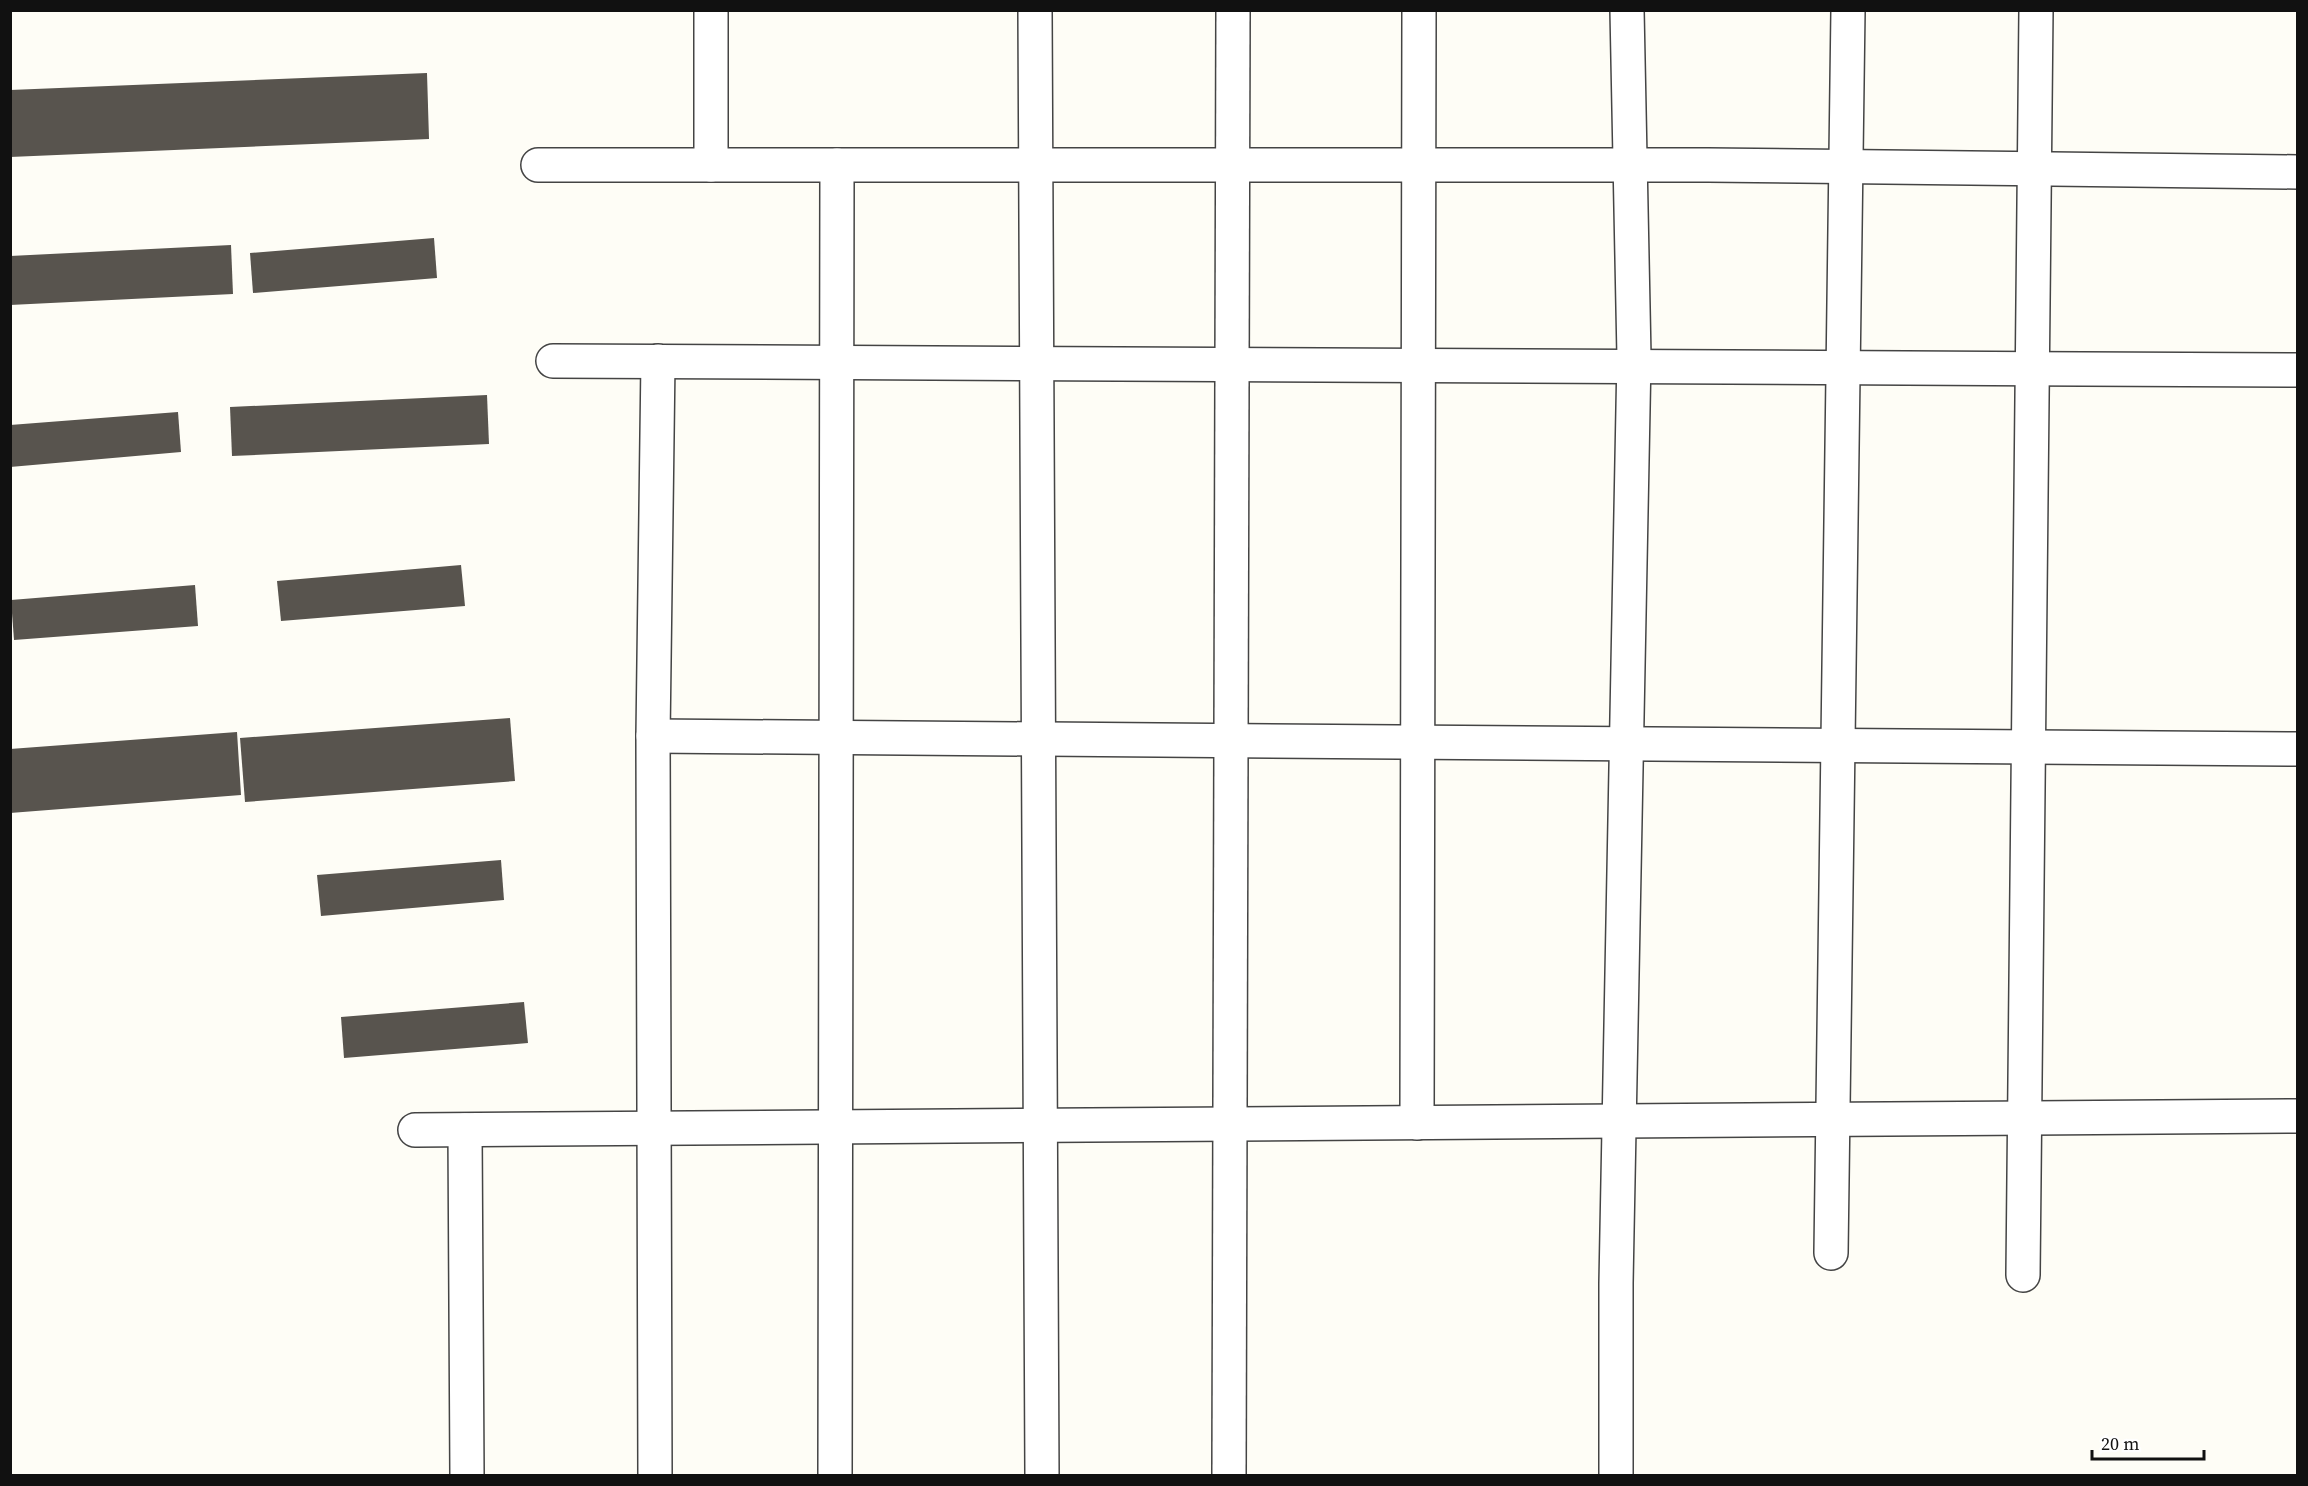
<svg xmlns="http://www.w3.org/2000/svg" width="2308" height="1486" viewBox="0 0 2308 1486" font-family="'Source Serif 4',serif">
	<rect width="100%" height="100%" fill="#fefdf6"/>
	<g fill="#58544e">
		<path d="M427,73L429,139L10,157V90Z"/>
		<path d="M434,238L437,278L253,293L250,253Z"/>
		<path d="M231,245L233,294L10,305V256Z"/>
		<path d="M487,395L489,444L232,456L230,407Z"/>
		<path d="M178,412L181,452L10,467V425Z"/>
		<path d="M461,565L465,606L281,621L277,581Z"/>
		<path d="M195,585L198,626L14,640L11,600Z"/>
		<path d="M510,718L515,781L245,802L240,738Z"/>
		<path d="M237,732L241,795L10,813V749Z"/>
		<path d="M501,860L504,900L321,916L317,875Z"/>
		<path d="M524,1002L528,1043L344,1058L341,1017Z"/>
	</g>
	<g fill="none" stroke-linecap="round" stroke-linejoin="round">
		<g stroke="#444" stroke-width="36">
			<g id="minor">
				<path d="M711,10V165"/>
				<path d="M1035,10L1042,1476"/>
				<path d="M538,165H1708L2298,172"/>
				<path d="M553,361L2298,370"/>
				<path d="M653,736L2298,749"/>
				<path d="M1417,1123L1419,10"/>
				<path d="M415,1130L2298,1116"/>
				<path d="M465,1130L467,1476"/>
				<path d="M1831,1253L1848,10"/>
				<path d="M2023,1275L2036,10"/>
				<path d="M655,1476L653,736L658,361"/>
				<path d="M835,1476L837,165"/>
				<path d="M1229,1476L1233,10"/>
				<path d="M1616,1476V1283L1634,357L1627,10"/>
			</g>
		</g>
		<use href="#minor" stroke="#fff" stroke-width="33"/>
	</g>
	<rect width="2308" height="1486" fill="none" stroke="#111111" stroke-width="24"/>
	<path d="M2092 1450v9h112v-9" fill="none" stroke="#111111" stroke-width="3"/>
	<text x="2101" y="1450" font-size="18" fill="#111111" stroke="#ffffff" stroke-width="4.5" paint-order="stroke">20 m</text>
</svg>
